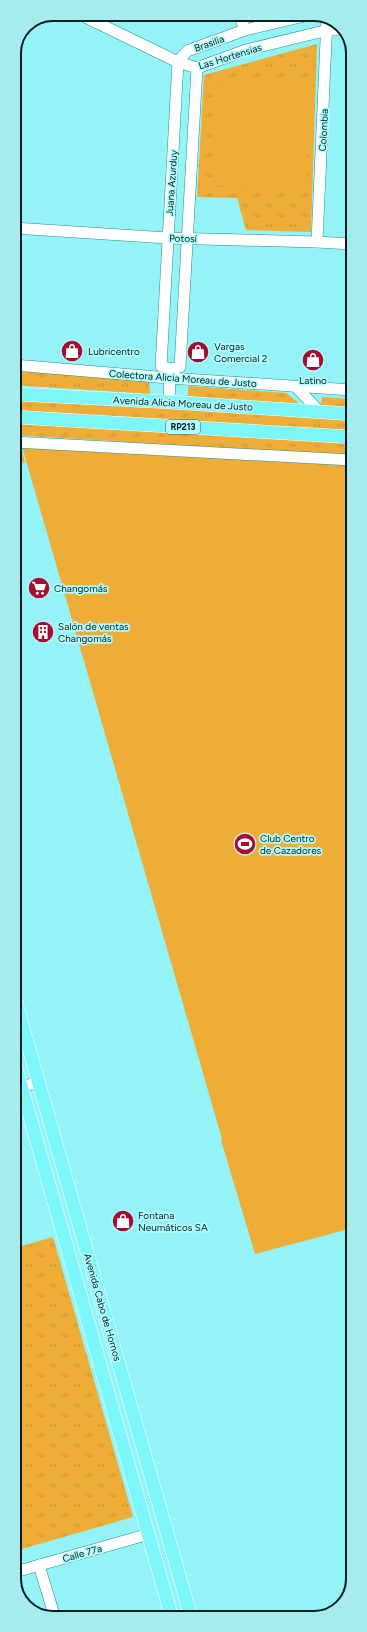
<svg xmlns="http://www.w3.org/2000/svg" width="367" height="1632" viewBox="0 0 367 1632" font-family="Figtree,sans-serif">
	<defs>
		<pattern id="grass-tufts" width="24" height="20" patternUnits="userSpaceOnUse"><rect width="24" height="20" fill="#edad37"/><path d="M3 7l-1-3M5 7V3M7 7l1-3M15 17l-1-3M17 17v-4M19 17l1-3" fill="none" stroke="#c99430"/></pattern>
	</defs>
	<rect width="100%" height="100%" fill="#94f3f6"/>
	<g fill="url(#grass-tufts)">
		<path d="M317,44L311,232L246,230L237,198L197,197L204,75Z"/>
		<path d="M14,371L149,381L150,394L14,385Z"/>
		<path d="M188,386L286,393L301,405L188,396Z"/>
		<path d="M14,394L352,419V433L14,410Z"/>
		<path d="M322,397L352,399V407L321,406Z"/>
		<path d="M14,421L352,441V456L14,435Z"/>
		<path d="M14,445H20L25,462L14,466Z"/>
		<path d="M53,1237L133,1517L15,1551V1248Z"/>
	</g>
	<g fill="#edad37">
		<path d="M219,77L311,83L305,190L213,185Z"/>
		<path d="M21,443L352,460L353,1228L255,1254L221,1140L222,1139Z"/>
	</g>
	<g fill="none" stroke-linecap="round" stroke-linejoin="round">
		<g stroke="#268e91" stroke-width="12">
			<g id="minor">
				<path d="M79,14L178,62L197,68L246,50L328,30H343"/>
				<path d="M239,14L245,30"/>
				<path d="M197,68L180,367L171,369L161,366L178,62L187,51L245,30L313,14"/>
				<path d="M14,228L167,238L317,242L352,244"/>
				<path d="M317,242L327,18"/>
				<path d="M14,365L169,378L352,390"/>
				<path d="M296,387L319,411"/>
				<path d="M169,402L170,372"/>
				<path d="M14,442L352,460"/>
				<path d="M14,1089L39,1082"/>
				<path d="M39,1565L55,1618"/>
				<path d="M15,1572L149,1534"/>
			</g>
		</g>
		<g stroke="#fff" stroke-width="14">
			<g id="major">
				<path d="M14,394L169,402L352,414"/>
				<path d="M14,417L352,437"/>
				<path d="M14,996L191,1617"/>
				<path d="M14,1061L172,1618"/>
			</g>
		</g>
		<use href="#minor" stroke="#fff" stroke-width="11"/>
		<use href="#major" stroke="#7cf6f9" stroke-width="13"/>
	</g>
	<defs>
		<g id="shop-disc" transform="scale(1.15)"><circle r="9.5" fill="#a60b31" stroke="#b4fdff"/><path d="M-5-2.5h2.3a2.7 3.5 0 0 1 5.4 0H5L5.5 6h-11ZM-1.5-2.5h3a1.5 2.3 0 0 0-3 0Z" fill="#fff"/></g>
		<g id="supermarket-disc" transform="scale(1.15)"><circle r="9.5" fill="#a60b31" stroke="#b4fdff"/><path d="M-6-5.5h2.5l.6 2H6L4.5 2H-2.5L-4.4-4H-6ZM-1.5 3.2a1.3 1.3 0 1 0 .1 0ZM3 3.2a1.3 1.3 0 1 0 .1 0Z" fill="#fff"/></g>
		<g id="building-disc" transform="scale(1.15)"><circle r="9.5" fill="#a60b31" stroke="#b4fdff"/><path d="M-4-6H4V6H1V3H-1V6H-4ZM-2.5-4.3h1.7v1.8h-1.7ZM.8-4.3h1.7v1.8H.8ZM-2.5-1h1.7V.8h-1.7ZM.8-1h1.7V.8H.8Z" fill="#fff"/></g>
		<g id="stadium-disc" transform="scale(1.15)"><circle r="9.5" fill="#a60b31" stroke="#b4fdff"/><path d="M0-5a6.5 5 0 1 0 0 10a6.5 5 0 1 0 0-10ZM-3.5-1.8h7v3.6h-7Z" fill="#fff"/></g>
	</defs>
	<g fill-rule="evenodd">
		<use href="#shop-disc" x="72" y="351"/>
		<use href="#shop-disc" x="198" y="352"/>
		<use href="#shop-disc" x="313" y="360"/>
		<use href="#supermarket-disc" x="39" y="588"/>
		<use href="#building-disc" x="43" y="632"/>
		<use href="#stadium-disc" x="245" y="844"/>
		<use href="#shop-disc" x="123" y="1221"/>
	</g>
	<g text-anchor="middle" stroke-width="3.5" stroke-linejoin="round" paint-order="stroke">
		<rect fill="#b4fdff" stroke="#366162" stroke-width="1" x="166" y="420" width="34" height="14" rx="3"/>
		<g font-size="9" font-weight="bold" fill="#001e1f">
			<text x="183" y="430">RP213</text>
		</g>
		<g font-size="10" fill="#001e1f" stroke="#b4fdff">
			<text transform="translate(209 43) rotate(-20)" y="4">Brasilia</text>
			<text transform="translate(230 56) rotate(-17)" y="4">Las Hortensias</text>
			<text transform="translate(323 130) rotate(-87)" y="4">Colombia</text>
			<text transform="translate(171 183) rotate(-86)" y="4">Juana Azurduy</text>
			<text transform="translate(183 238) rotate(1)" y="4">Potosí</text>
			<text transform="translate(183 378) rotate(4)" y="4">Colectora Alicia Moreau de Justo</text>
			<text transform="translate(183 403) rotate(3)" y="4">Avenida Alicia Moreau de Justo</text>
			<text transform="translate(103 1307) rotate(74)" y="4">Avenida Cabo de Hornos</text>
			<text transform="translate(82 1553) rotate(-16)" y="4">Calle 77a</text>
		</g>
		<g font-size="10" fill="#001e1f" stroke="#b4fdff" text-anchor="start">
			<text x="214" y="350">Vargas<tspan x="214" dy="12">Comercial 2</tspan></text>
			<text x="88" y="355">Lubricentro</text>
			<text x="313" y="384" text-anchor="middle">Latino</text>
			<text x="54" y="592">Changomás</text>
			<text x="58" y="630">Salón de ventas<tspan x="58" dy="12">Changomás</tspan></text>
			<text x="260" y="842">Club Centro<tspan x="260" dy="12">de Cazadores</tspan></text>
			<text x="138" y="1219">Fontana<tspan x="138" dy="12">Neumáticos SA</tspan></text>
		</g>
	</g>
	<path d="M0 0H367V1632H0ZM53 21H314A32 32 0 0 1 346 53V1579A32 32 0 0 1 314 1611H53A32 32 0 0 1 21 1579V53A32 32 0 0 1 53 21Z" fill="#a6ebed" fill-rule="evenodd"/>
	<path fill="none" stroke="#001e1f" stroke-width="2" d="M53 21H314A32 32 0 0 1 346 53V1579A32 32 0 0 1 314 1611H53A32 32 0 0 1 21 1579V53A32 32 0 0 1 53 21Z"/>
</svg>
